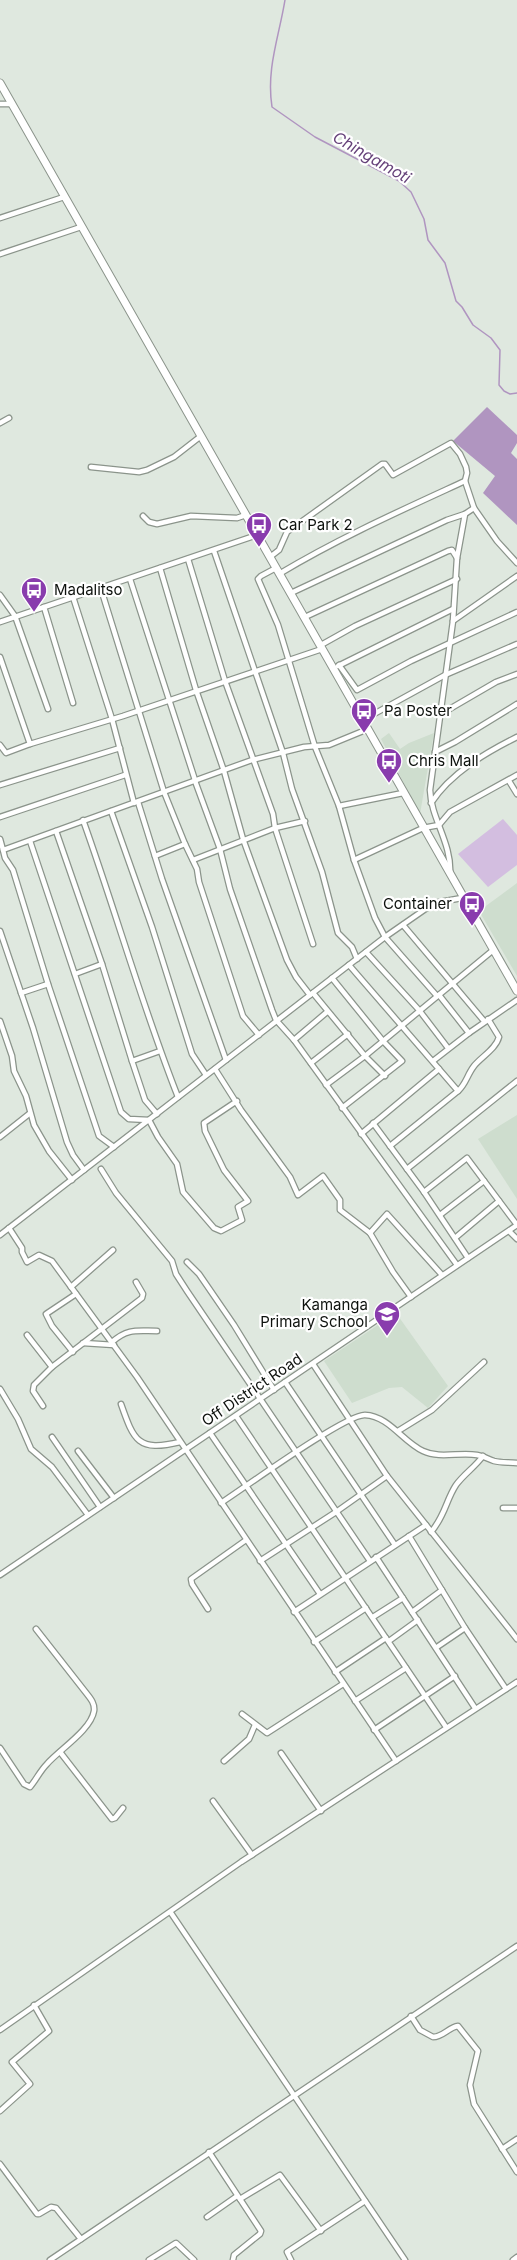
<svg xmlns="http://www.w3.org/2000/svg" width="517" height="2260" viewBox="0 0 517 2260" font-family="Inter,sans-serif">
	<rect width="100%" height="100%" fill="#dfe8df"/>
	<g fill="#ceddce">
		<path d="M389,733L400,749L409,743L434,733L420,814L381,739Z"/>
		<path d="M517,883V976L479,911Z"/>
		<path d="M517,1115V1199L478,1139Z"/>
		<path d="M396,1313L448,1386L428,1408L402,1387L389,1388L352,1403L324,1361Z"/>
	</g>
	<path fill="#d3bee0" d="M503,819L517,835V865L488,887L458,854Z"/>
	<path fill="#b095c0" d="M487,407L517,435V443L511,453L517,459V525L483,493L495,476L453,441Z"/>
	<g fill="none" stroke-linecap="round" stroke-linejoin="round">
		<path stroke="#b095c0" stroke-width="1.5" d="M285,0C279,37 266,69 272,107L315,137L399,181L411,192L424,219L428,240L445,263L456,301L462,307L473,325L491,338L500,350L499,385L504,391L510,394L517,393"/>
		<g stroke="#8b948b" stroke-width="7">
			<g id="street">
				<path d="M0,104H12"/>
				<path d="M0,218L64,197"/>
				<path d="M0,254L81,227"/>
				<path d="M0,423L9,418"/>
				<path d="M91,467L139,472L147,470L174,457L201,436"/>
				<path d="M143,516L149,522L157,524L191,516L237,518L246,515"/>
				<path d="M214,551L283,753L292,789L322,872L338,933L352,947L357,959"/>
				<path d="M270,557L279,550L287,532L382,464H385L393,475L451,443L460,454L466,467L467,473L465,481L474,508L497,541L517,563"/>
				<path d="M188,559L225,681L273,814L275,828L313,944"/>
				<path d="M160,568L196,690L224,771L243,839L287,960L296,977L310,995"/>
				<path d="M276,568L261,576L258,579L278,625L315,747L339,806L354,860L375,918L385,937L437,996"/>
				<path d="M279,574C339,538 402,510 465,481"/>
				<path d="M130,579L195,780"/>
				<path d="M101,589L164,792L185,844L155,856"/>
				<path d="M291,593L447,520L465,514L474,508"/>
				<path d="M0,595L15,616L48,709"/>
				<path d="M73,597L112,719L134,803"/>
				<path d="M44,607L73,703"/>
				<path d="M305,617L448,551L452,550L457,558"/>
				<path d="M453,621L517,576"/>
				<path d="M0,622L257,535"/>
				<path d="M321,645L355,626L457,579"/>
				<path d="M0,657L30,744L123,716L322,649"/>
				<path d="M339,665L357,690L411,661L517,612"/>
				<path d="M338,666L453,609"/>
				<path d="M441,714L496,682L517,674"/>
				<path d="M363,720L445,675L517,644"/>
				<path d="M0,745L6,753L30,744"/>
				<path d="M435,752L455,742L517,704"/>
				<path d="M195,781L220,849L230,889L272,1010L276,1020L294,1040L457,1265"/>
				<path d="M509,781L517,794"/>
				<path d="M0,785L120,748"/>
				<path d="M138,802L162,879L226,1060"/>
				<path d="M431,803C451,773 485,753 517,737"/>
				<path d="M339,806L403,793"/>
				<path d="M111,811L152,927L192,1054L206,1075"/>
				<path d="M0,817L125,775"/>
				<path d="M83,820C116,912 142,1006 178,1097"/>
				<path d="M56,831L102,964L132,1061L160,1051"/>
				<path d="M0,839L3,850L252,760L304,747L329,745L368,729"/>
				<path d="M30,841L121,1112L129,1119L149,1120L158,1137L177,1164L183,1192L214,1228L221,1231L242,1220L238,1207L248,1201L224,1170L205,1131L204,1123L237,1101"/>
				<path d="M185,844L197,869L199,882L243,1016L259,1035"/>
				<path d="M3,850L5,858L13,870L48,984L99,1136L114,1147"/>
				<path d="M193,860L275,828L305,821"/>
				<path d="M354,860L423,828L439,825L450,812L517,775"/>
				<path d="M450,874C452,843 431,819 430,790L453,621L457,558L465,514"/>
				<path d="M403,925L484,1021"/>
				<path d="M0,931L33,1028L67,1142L73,1155L84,1170"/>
				<path d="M366,952L419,1010L448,1048"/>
				<path d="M349,965L458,1091"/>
				<path d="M75,974L102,964"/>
				<path d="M332,978L383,1041L402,1061L342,1108"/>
				<path d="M21,993L48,984"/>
				<path d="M313,993L365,1056L385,1076"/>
				<path d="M439,995L469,1033"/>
				<path d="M0,1021L12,1056L14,1071L26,1096L34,1125L49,1151L72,1180"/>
				<path d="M294,1040L327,1012"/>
				<path d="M132,1061L145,1100L157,1114"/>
				<path d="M433,1061L469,1033L517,1000"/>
				<path d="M311,1063L348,1034"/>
				<path d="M215,1069L241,1110L290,1177L298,1195L323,1176L340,1200V1210L370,1233L393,1272L411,1297"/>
				<path d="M326,1085L365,1056L492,951"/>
				<path d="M373,1123L424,1192L468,1258"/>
				<path d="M361,1134L439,1069"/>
				<path d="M0,1137L29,1114"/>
				<path d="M390,1146L458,1091C466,1084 467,1075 474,1066C481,1057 496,1049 499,1037L488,1019"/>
				<path d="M101,1169L116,1193L172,1261L176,1274L187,1291L370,1561"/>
				<path d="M407,1169L517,1081"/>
				<path d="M424,1192L467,1158L517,1225"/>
				<path d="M440,1215L484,1181"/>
				<path d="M9,1228L22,1248V1252L27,1262L39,1255L52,1261L137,1377L396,1761"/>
				<path d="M509,1231L517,1239"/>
				<path d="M370,1233L387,1214L442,1275"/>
				<path d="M0,1235L385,937L434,903L462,898"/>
				<path d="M455,1238L499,1201"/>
				<path d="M187,1262L199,1274L234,1325L274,1390"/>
				<path d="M71,1287L113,1250"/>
				<path d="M27,1335L52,1367"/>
				<path d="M112,1342C128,1328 137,1331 157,1331"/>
				<path d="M83,1343L114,1345"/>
				<path d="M73,1352L52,1326L46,1314L76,1294"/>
				<path d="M313,1364L387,1476L517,1639"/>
				<path d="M285,1382L395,1545"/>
				<path d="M0,1389L18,1419L31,1449L52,1467L88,1515"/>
				<path d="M254,1390L268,1380"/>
				<path d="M121,1404C134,1441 138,1452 180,1442"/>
				<path d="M43,1406L33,1391L34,1385L52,1367L142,1298L143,1294L136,1282"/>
				<path d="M236,1416L446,1727"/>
				<path d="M398,1431L432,1410L484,1362"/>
				<path d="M210,1433L320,1594"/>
				<path d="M52,1437L100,1507"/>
				<path d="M78,1451L114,1498"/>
				<path d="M221,1503C244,1488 346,1414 365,1415C389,1416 403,1442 423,1451C440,1459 459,1452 477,1455C483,1456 488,1459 494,1461C501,1463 510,1462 517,1463"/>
				<path d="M503,1508H517"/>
				<path d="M431,1532C445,1516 446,1500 456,1485C464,1474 475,1467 483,1456"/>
				<path d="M409,1536L465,1628L506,1689"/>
				<path d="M376,1557L475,1708"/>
				<path d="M260,1561L336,1512L387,1476"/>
				<path d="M0,1575L517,1225"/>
				<path d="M208,1609L192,1584L191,1579L246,1540"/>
				<path d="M294,1612L426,1525"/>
				<path d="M412,1612L442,1590"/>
				<path d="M373,1617L403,1598"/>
				<path d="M389,1641L418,1620"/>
				<path d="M314,1642L366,1608"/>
				<path d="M437,1647L465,1628"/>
				<path d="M335,1672L386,1638"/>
				<path d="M355,1701L406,1668"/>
				<path d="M242,1714L267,1733L343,1684"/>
				<path d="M374,1730L455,1676"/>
				<path d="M0,1748L24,1784L30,1787C36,1780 40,1771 47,1764C59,1750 91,1730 94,1711C95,1704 91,1699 87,1694L36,1629"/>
				<path d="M60,1752L112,1819L115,1818L123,1808"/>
				<path d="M281,1753L321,1811"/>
				<path d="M224,1761L249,1739L255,1725"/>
				<path d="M213,1801L252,1855"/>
				<path d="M171,1913L405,2260"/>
				<path d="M411,2016L420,2030L433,2037C443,2037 449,2027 458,2026L478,2051L470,2085L474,2104L517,2172"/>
				<path d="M0,2030L241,1862L517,1682"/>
				<path d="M0,2111L30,2084L12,2062L49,2031L34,2005"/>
				<path d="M502,2149L517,2139"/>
				<path d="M209,2152L261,2231L260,2234L234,2255L233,2260"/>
				<path d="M0,2164L37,2214H39L51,2207L56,2208L81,2239"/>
				<path d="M240,2199L280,2175L321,2231"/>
				<path d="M207,2217L237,2196"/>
				<path d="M50,2260L517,1946"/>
				<path d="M149,2260L176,2243L194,2260"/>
				<path d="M291,2260L287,2252L365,2201"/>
				<path d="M513,2260L517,2257"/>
			</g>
		</g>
		<g stroke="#8b948b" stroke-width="9">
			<path id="secondary" d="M0,83L517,991"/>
		</g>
		<use href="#street" stroke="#fff" stroke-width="4.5"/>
		<use href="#secondary" stroke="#fff" stroke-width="7"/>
	</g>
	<defs>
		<g id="bus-pin" transform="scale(1.35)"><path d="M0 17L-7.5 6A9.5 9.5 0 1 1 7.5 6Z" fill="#893cad" stroke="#fff"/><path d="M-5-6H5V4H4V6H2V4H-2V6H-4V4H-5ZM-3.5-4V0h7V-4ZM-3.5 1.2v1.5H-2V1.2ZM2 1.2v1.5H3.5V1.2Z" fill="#fff"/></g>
		<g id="school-pin" transform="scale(1.35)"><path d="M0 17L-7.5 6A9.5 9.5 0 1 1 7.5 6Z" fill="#893cad" stroke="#fff"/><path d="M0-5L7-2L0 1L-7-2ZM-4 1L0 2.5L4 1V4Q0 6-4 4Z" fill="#fff"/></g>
	</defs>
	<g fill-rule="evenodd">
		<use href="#bus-pin" x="259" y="525"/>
		<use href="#bus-pin" x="34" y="590"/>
		<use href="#bus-pin" x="364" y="711"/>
		<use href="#bus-pin" x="389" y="761"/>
		<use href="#bus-pin" x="472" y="904"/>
		<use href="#school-pin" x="387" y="1314"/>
	</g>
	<g text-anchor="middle" stroke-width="4.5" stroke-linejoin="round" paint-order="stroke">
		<g font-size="15" fill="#0e120e" stroke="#fff" text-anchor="start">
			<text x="278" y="530">Car Park 2</text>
			<text x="54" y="595">Madalitso</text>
			<text x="384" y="716">Pa Poster</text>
			<text x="408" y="766">Chris Mall</text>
			<text x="452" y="909" text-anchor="end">Container</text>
			<text x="368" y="1310" text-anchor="end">Kamanga<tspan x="368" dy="17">Primary School</tspan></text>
		</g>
		<g font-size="15" fill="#0e120e" stroke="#fff">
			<text transform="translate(252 1390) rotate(-34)" y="5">Off District Road</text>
		</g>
		<g font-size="16" font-style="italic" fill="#66427a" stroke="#fff">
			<text transform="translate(372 157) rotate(30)" y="6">Chingamoti</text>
		</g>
	</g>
</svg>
